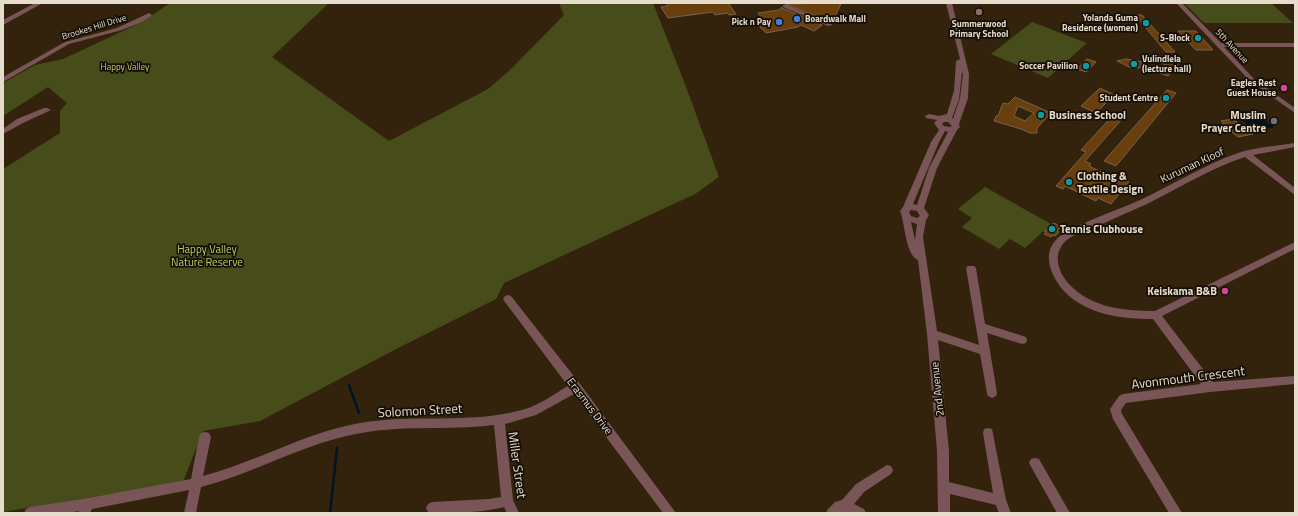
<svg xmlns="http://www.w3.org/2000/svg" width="1298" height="516" viewBox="0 0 1298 516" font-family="'Titillium Web',sans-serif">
	<rect width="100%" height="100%" fill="#33230c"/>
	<g fill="#464d1a">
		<path d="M170,3H329L272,57L389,141L488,89L510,70L564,15L559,3H653L685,84L719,177L695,194L504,283L496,299L398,348L260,421L203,431L183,482L3,512V169L60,133V111L67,103L48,87L3,116V83L35,65L63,59L142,22Z"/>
		<path d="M1184,3H1271L1293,23H1204Z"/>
		<path d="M1032,22L1087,43L1048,78L991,54Z"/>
		<path d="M985,187L1051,224L1025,248L1010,239L999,249L962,227L972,218L958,209Z"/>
	</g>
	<path fill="#011424" d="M1258,116L1274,127L1266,129L1259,124L1250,126L1241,120Z"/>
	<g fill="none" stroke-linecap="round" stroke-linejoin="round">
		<g stroke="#011424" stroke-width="2.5">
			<path d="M349,385L359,413"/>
			<path d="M330,513L337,448"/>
		</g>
	</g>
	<g fill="#6a3f0e" stroke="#78614c" fill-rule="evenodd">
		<path d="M666,3H728L736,14L729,15L727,13L715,15L713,12L668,18L661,7L668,6Z"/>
		<path d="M835,3L841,4L835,16L828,21L785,4Z"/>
		<path d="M782,7V8L822,25L814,31L801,25L798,27L766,33L758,25L766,23L758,13L779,10Z"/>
		<path d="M1135,15H1142L1175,52H1166Z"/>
		<path d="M1178,31H1196L1213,50H1196Z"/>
		<path d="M1154,54L1179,63L1168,76L1159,73L1166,65L1149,58Z"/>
		<path d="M1087,59L1096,62L1086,72L1077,69Z"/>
		<path d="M1126,59L1144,62L1145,66L1142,68L1129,67L1117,61Z"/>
		<path d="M1100,88L1114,95L1096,113L1081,106Z"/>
		<path d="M1167,90L1176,93L1116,166L1104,161Z"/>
		<path d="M1015,97L1051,113L1037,128V133H1030L1021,129L994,121L996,116H998L1003,103L1008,104ZM1018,106L1034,113L1025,121L1014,116Z"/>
		<path d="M1114,114L1123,118L1085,161L1091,164L1089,166L1101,172L1118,179L1119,178L1129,182L1111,204L1098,198L1096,201L1065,186L1063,189L1056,186L1086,152L1081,150Z"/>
		<path d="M1233,119L1253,134L1238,137L1222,124H1224L1221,121Z"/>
		<path d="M1054,223L1061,227L1057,231L1059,232L1055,236L1052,235L1051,237L1044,234L1046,232L1044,231Z"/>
	</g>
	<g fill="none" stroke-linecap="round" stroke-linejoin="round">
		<g fill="#795557" fill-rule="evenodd">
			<path d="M35,3H43L3,25V20Z"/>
			<path d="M946,3H952L969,74L968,98L959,124L960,127L957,130L937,168L924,208L929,215L926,220L923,237L937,331L979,345L966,268L968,266H974L976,268L985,324L1026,337L1027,340L1026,343L1022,344L987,333L997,393L996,396L992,398L988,396L987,393L980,354L938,340L949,451V482L993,493L983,433L984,429L988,428L992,429L1006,500L1011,513H999L996,505L950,494V513H938L937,451L927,334L918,260C905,255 905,221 900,211L903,207L931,142L939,130L934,123L937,120L926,118L925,116L929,114L939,116L947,114L954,91L956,61L960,59ZM962,72L963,74L960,98L953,119L952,118L959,99ZM944,122H948L952,126L949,127L944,126L942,124ZM945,131L948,132L929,168L917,205L913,204L939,142ZM911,210L917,211L920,216L917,218L911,216L909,212ZM911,222L917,224L915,240Z"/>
			<path d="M1176,3H1182L1221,43H1295V47H1224L1254,79L1295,108V113L1250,81Z"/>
			<path d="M783,5H787L833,25L828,26L783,7Z"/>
			<path d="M149,13L152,15L151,16L142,22L122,30L69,44L3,82V77L65,42L117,28Z"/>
			<path d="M44,108H47L51,110L23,123L3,134V129L17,119Z"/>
			<path d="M1295,143V147L1253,155L1295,188V195L1245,157C1211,168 1179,188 1147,204C1131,211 1115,218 1100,225C1088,230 1067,235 1061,247C1053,260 1061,276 1070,285C1092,308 1125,311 1155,311L1295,242V249L1162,316L1213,382L1295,376V384L1210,392L1126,403L1121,410L1122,414L1182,513H1169L1113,419L1110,409L1119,396L1123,394L1201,384L1153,319C1122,319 1086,315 1063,290C1052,277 1042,256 1055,241C1066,227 1121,209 1140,200C1172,185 1204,165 1238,153C1257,147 1276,146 1295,143Z"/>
			<path d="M508,295L511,296L580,384L676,513H663L574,394L536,415L505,424L513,500L519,513H507L504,507C480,513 455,513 430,513L428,512L426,508L428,504L432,502L489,499L501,497L494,425C446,431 398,424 351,435C299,446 252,474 201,487L196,513H184L189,490L92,509L90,513H78L79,511L67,513H24L26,509L30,507L88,498L191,479L199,437L201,433L205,432L209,433L211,437L203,476C253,463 299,436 350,425C407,412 468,426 525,409C540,405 554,394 568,386L505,302L503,299L505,296Z"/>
			<path d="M1035,458L1039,459L1070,513H1057L1029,463L1031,459Z"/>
			<path d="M887,465L891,466L893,470L891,474L864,492L854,504L864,509L866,513L844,512L826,513L828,509L835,502L842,500L856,484Z"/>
		</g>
	</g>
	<circle fill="#8d6e63" stroke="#150e05" stroke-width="1.5" cx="979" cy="12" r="4"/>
	<g fill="#3f7fe0" stroke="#150e05" stroke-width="1.5">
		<circle cx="797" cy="19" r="4"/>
		<circle cx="779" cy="22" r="4"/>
	</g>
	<g fill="#0f9aa8" stroke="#150e05" stroke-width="1.5">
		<circle cx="1146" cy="23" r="4"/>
		<circle cx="1198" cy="38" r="4"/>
		<circle cx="1134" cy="64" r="4"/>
		<circle cx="1086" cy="66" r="4"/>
		<circle cx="1166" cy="98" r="4"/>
		<circle cx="1041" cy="115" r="4"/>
		<circle cx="1069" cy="182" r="4"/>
		<circle cx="1052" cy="229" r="4"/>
	</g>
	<g fill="#d1479c" stroke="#150e05" stroke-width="1.5">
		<circle cx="1284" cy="88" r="4"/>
		<circle cx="1225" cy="291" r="4"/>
	</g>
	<circle fill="#6b7280" stroke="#150e05" stroke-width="1.5" cx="1274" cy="121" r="4"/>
	<g text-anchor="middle" stroke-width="3.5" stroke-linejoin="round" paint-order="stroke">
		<g font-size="9" font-weight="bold" fill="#e6dcce" stroke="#150e05" text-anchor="end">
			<text x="1138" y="21">Yolanda Guma<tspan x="1138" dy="10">Residence (women)</tspan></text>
			<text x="805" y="22" text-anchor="start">Boardwalk Mall</text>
			<text x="771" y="25">Pick n Pay</text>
			<text x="979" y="27" text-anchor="middle">Summerwood<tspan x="979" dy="10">Primary School</tspan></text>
			<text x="1190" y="41">S-Block</text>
			<text x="1142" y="62" text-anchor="start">Vulindlela<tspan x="1142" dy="10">(lecture hall)</tspan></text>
			<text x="1078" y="69">Soccer Pavilion</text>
			<text x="1276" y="86">Eagles Rest<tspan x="1276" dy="10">Guest House</tspan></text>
			<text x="1158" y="101">Student Centre</text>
		</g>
		<g font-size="9" fill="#e6dcce" stroke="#150e05">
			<text transform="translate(94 27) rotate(-17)" y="3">Brookes Hill Drive</text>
			<text transform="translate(1232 46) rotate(47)" y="3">5th Avenue</text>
		</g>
		<g font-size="9" fill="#c0ce60" stroke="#150e05">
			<text x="125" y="70">Happy Valley</text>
		</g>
		<g font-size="11" font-weight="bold" fill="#e6dcce" stroke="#150e05" text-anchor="start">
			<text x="1049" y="119">Business School</text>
			<text x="1266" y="119" text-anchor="end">Muslim<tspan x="1266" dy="13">Prayer Centre</tspan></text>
			<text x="1077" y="180">Clothing &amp;<tspan x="1077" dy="13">Textile Design</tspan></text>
			<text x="1060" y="233">Tennis Clubhouse</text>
			<text x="1217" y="295" text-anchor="end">Keiskama B&amp;B</text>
		</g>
		<g font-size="11" fill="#e6dcce" stroke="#150e05">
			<text transform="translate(1192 165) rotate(-25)" y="4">Kuruman Kloof</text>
			<text transform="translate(937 389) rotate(-96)" y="4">2nd Avenue</text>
			<text transform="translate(590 406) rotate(53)" y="4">Erasmus Drive</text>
		</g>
		<g font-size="11" fill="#c0ce60" stroke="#150e05">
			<text x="207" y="253">Happy Valley<tspan x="207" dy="13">Nature Reserve</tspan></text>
		</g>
		<g font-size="13" fill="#e6dcce" stroke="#150e05">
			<text transform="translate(1188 377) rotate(-7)" y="5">Avonmouth Crescent</text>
			<text transform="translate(420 410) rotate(-3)" y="5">Solomon Street</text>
			<text transform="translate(518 465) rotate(82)" y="5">Miller Street</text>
		</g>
	</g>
	<rect width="1298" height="516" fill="none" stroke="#e6dcce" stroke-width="8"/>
</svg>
